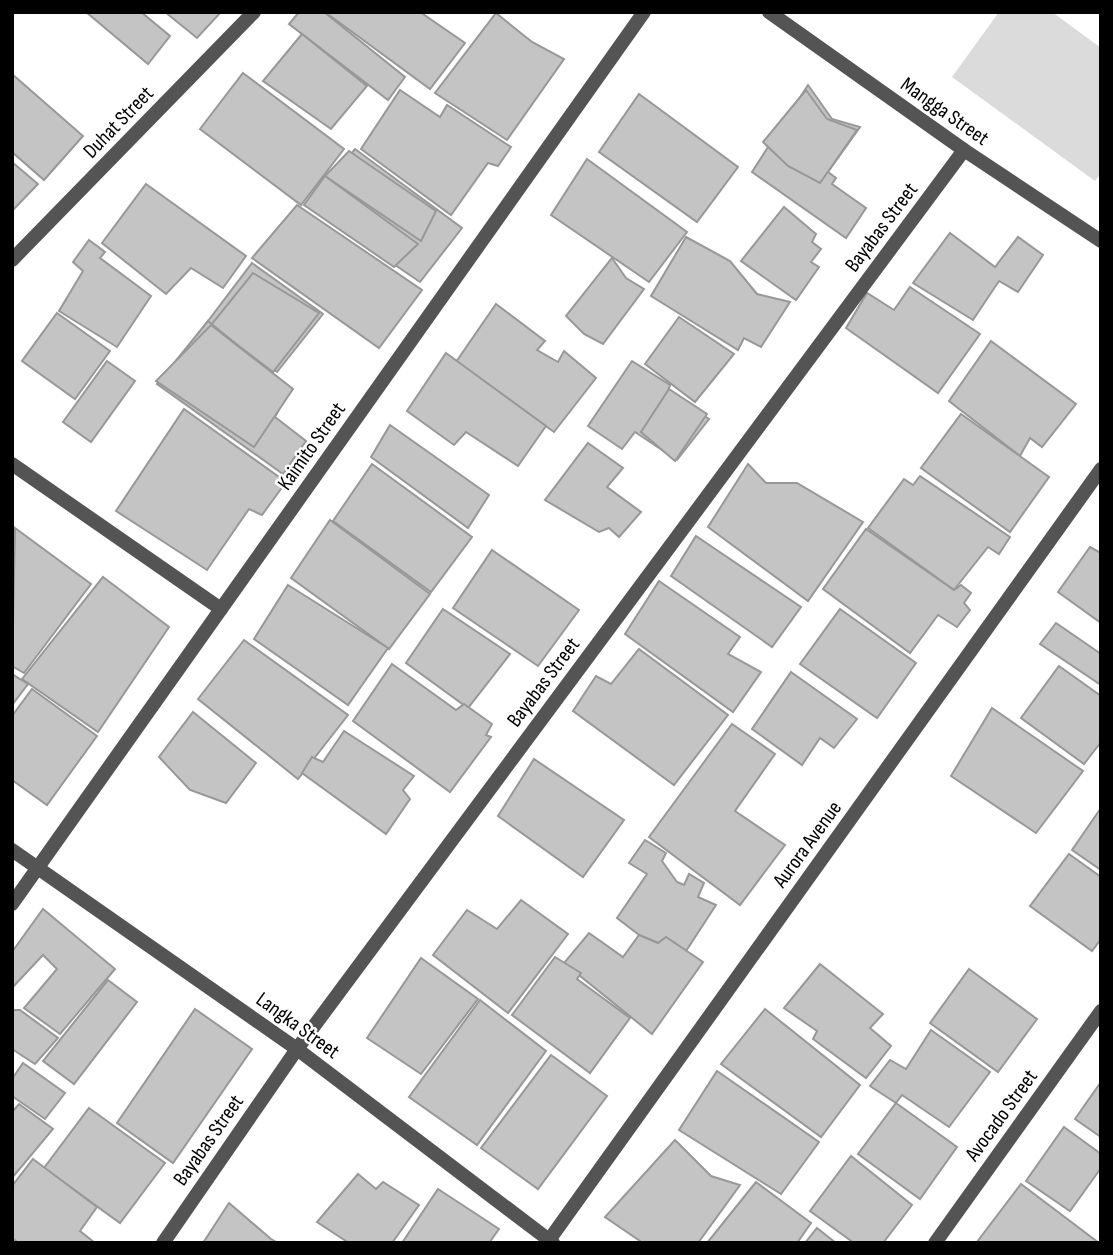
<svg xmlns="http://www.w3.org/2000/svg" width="1113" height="1255" viewBox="0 0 1113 1255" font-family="'Sofia Sans Condensed',sans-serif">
	<rect width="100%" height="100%" fill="#fff"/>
	<path fill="#dbdbdb" d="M999,12H1052L1101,48V173L1095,181L952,77Z"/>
	<g fill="#c4c4c4" stroke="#989898" stroke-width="2">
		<path d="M86,12H141L170,36L148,64Z"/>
		<path d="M165,12H221L197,38Z"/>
		<path d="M299,12H324L405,77L388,100L289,24Z"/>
		<path d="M325,12H420L465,43L430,89Z"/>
		<path d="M496,13L532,42L564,59L507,140L435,93Z"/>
		<path d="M302,34L367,86L331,129L263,81Z"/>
		<path d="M243,73L344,149L301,205L200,129Z"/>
		<path d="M12,74L83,136L44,180L12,152Z"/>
		<path d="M808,85L832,119L860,127L828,172L836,178L832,184L866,208L846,238L752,172Z"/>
		<path d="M400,90L440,117L447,105L511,147L498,166L488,163L451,215L361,149Z"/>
		<path d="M806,90L827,119L857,130L820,183L788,166L763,142Z"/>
		<path d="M639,94L738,167L697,222L599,152Z"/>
		<path d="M355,149L462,228L420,282L307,205Z"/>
		<path d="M349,151L436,211L421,241L325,176Z"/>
		<path d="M587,159L687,232L649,282L551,215Z"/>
		<path d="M12,162L38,184L12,211Z"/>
		<path d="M325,176L418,244L394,267L304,205Z"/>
		<path d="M146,184L246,256L223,288L191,268L166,294L102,243Z"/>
		<path d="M297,205L422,290L379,348L252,258Z"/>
		<path d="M784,207L816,234L812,242L821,249L811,262L819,267L796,300L741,261Z"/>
		<path d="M950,233L995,267L1018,237L1043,255L1018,292L999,281L973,320L913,283Z"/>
		<path d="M686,237L730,261L757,294L790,302L761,347L744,338L738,350L651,296Z"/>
		<path d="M89,240L105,252L100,258L151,296L117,347L59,311L83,271L73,262Z"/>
		<path d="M612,258L626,278L644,289L603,344L584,334L566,316Z"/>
		<path d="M252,263L323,314L277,372L205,325Z"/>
		<path d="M253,273L319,313L273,372L211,325Z"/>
		<path d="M910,287L980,334L938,393L846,328L867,293L894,310Z"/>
		<path d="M496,304L545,341L537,350L558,362L564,351L596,378L554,432L456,362Z"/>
		<path d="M57,313L110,351L75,399L22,361Z"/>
		<path d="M679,317L734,354L695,402L645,364Z"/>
		<path d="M208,321L290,388L275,417L306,441L283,474L157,384Z"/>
		<path d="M211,325L293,389L254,447L156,381Z"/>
		<path d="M991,341L1076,404L1042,447L1030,438L1020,456L949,401Z"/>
		<path d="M446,353L546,426L518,466L466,432L454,445L407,411Z"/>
		<path d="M107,361L135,381L91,442L63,422Z"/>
		<path d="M632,361L670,385L668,392L709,419L677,460L635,432L622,449L588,426Z"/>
		<path d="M669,389L707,414L675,461L641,432Z"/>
		<path d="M184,409L286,482L262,515L249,509L207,570L116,511Z"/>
		<path d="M961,414L1049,477L1010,532L921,468Z"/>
		<path d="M390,425L489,495L468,528L371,457Z"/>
		<path d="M588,443L623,468L607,487L641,512L619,537L609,528L599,532L545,500Z"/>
		<path d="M372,464L472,537L431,592L333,521Z"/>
		<path d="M748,464L766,483H797L863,522L808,601L708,527Z"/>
		<path d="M920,476L1010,537L999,554L988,547L954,590L868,528L904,479L913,485Z"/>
		<path d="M330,520L430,594L389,649L291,578Z"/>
		<path d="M15,528L91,584L24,673L12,666Z"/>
		<path d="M866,529L954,590L961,585L971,593L964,603L970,610L957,627L938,615L910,653L823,589Z"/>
		<path d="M696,536L801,607L772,647L671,576Z"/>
		<path d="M1090,547L1101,553V623L1058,592Z"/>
		<path d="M492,550L579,610L538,666L453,608Z"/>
		<path d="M103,577L169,627L98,732L22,679Z"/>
		<path d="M659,581L740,637L728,654L761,672L733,712L625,634Z"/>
		<path d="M288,585L388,648L348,705L254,639Z"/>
		<path d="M443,609L510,654L468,708L406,663Z"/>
		<path d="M840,609L916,663L877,718L800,664Z"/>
		<path d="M1056,623L1101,654V685L1040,644Z"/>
		<path d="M244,640L348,715L298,779L198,699Z"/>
		<path d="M639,649L728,715L674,785L573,711L596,676L611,684Z"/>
		<path d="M392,664L456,710L464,704L492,724L486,735L491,737L450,792L353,721Z"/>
		<path d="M1059,666L1101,696V742L1084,764L1021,718Z"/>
		<path d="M791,672L857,719L834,748L820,738L802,765L752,729Z"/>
		<path d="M12,674L28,684L12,705Z"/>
		<path d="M32,689L97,736L47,805L12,780V716Z"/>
		<path d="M992,708L1083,771L1036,833L951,776Z"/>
		<path d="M193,712L256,763L226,803L190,790L159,757Z"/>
		<path d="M732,724L775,754L735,811L785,845L740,905L649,837Z"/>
		<path d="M344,731L414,776L403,790L410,799L386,834L302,773L312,757L323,762Z"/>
		<path d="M534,759L624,820L583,877L498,816Z"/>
		<path d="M1101,808V870L1072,850Z"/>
		<path d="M645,840L666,853L662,861L677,882L684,885L689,874L704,883L698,897L716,905L686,951L673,942L658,943L639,935L617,918L647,874L629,863Z"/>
		<path d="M1069,854L1101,877V939L1092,951L1030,906Z"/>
		<path d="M521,900L568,934L508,1013L433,955L467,910L497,929Z"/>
		<path d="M43,909L115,969L60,1034L24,1008L57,969L43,955L12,988V952Z"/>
		<path d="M589,933L623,957L639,935L658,943L666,937L703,962L652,1034L564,963Z"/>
		<path d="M555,957L581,973L577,979L630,1018L590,1073L512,1015Z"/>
		<path d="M421,958L478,999L421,1074L367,1038Z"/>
		<path d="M820,964L883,1014L870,1028L891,1046L866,1078L813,1039L817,1031L784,1008Z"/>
		<path d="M969,969L1037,1019L998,1072L930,1023Z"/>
		<path d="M108,980L137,1002L74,1084L43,1061Z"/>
		<path d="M480,1000L546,1051L477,1145L409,1097Z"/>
		<path d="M195,1009L252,1049L173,1163L117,1123Z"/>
		<path d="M765,1009L860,1085L821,1137L721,1064Z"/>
		<path d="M12,1010H20L58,1038L35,1064L12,1049Z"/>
		<path d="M931,1030L990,1072L949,1127L902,1095L896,1103L870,1086L890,1060L906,1069Z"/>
		<path d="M551,1055L607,1096L538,1189L481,1148Z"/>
		<path d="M23,1063L65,1093L45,1119L12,1096V1079Z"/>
		<path d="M717,1071L819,1142L781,1194L679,1130Z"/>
		<path d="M1101,1082V1137L1075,1119Z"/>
		<path d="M896,1103L957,1147L920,1199L858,1154Z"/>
		<path d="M19,1104L53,1129L12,1178V1112Z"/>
		<path d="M89,1108L165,1163L120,1223L44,1168Z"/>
		<path d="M1064,1127L1101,1154V1168L1070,1211L1026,1181Z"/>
		<path d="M675,1140L711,1176L740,1185L698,1243H643L605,1217Z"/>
		<path d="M851,1156L912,1205L883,1243H854L810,1211Z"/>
		<path d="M33,1159L97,1207L80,1231L95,1243H19L12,1238V1186Z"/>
		<path d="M358,1174L376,1189L383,1182L419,1205L392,1243H349L317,1222Z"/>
		<path d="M756,1182L811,1223L797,1243H707Z"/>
		<path d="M1021,1184L1099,1243L977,1242Z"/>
		<path d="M438,1189L499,1229L489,1243H402Z"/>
		<path d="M229,1203L271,1239L278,1243H203Z"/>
		<path d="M817,1228L836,1243H805Z"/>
	</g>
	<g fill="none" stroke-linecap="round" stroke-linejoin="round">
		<g stroke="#545454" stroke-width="14">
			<path d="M769,12L964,150L1101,241"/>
			<path d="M12,260L254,12"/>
			<path d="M12,464L221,609"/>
			<path d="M12,850L297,1049L553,1243"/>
			<path d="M12,904L644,12"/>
			<path d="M163,1243L297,1049L964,150"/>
			<path d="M547,1243L1101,469"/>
			<path d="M935,1243L1101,1011"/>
		</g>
	</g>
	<g text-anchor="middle" stroke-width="5" stroke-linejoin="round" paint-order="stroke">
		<g font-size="21" fill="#000" stroke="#fff">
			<text transform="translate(945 111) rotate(35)" y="7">Mangga Street</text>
			<text transform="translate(118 122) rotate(-46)" y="7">Duhat Street</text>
			<text transform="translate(881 227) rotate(-53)" y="7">Bayabas Street</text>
			<text transform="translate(311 446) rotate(-55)" y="7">Kaimito Street</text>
			<text transform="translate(543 682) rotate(-53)" y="7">Bayabas Street</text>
			<text transform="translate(807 844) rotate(-54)" y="7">Aurora Avenue</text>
			<text transform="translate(298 1025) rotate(36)" y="7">Langka Street</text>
			<text transform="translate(1001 1115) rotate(-54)" y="7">Avocado Street</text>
			<text transform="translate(208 1140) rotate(-55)" y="7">Bayabas Street</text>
		</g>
	</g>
	<rect width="1113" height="1255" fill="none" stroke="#000000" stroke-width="28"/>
</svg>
